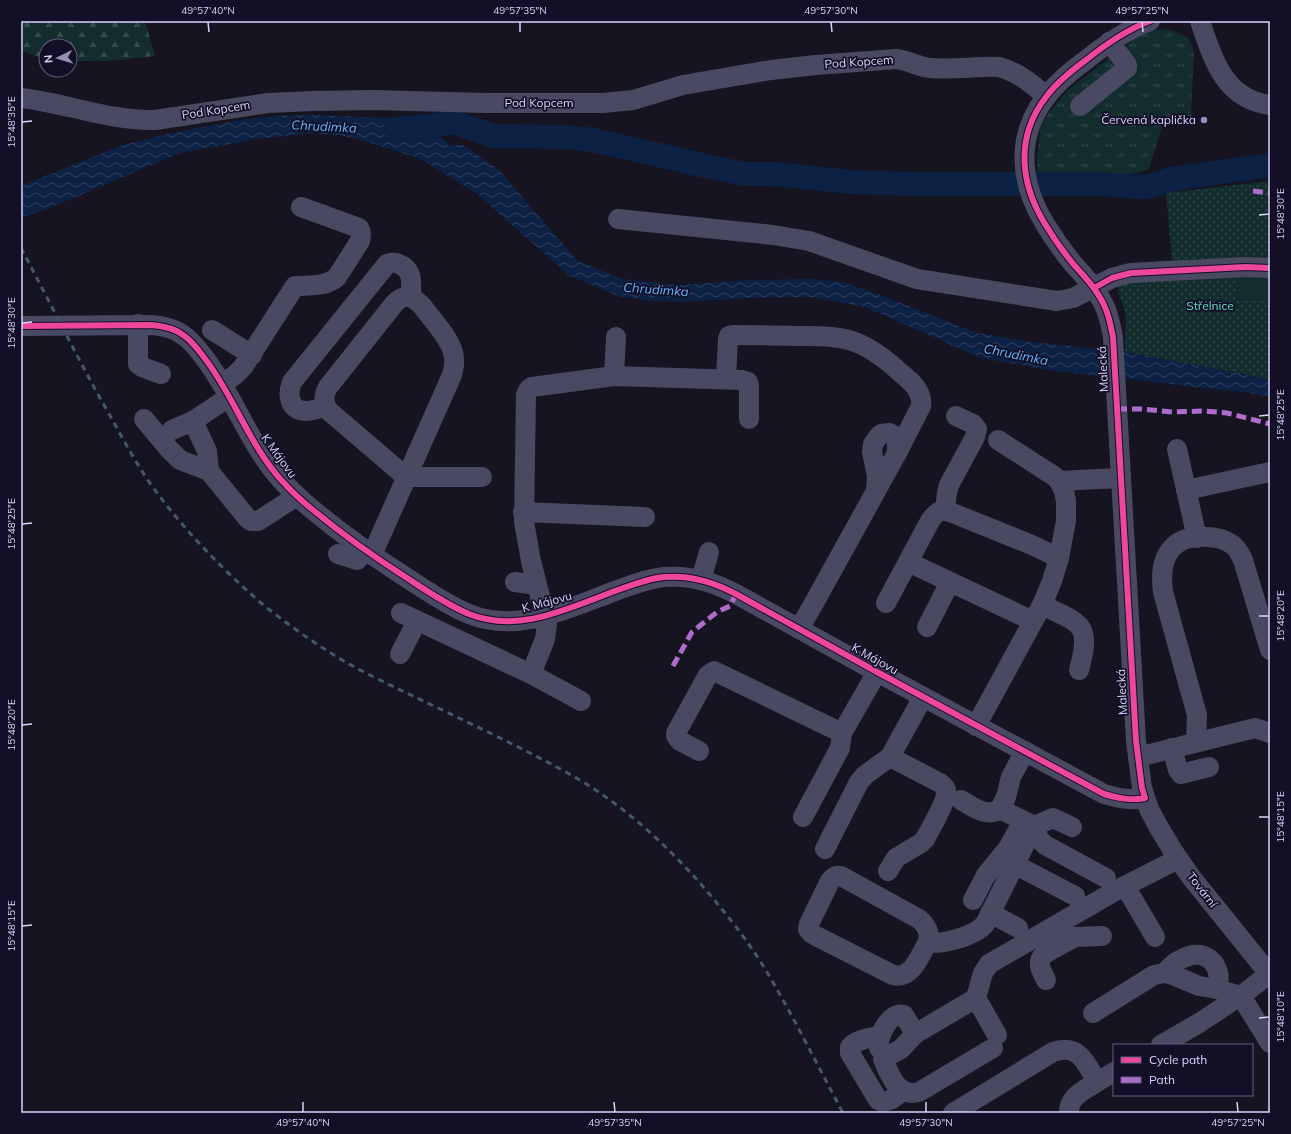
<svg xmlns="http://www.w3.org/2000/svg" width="1291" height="1134" viewBox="0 0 1291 1134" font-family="Mulish,sans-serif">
	<defs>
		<pattern id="grass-tufts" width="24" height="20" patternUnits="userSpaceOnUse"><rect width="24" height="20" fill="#132c2d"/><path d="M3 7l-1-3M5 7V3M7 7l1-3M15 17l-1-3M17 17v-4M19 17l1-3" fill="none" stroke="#354a4c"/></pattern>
		<pattern id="forest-firs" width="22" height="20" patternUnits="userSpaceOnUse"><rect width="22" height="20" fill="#132c2d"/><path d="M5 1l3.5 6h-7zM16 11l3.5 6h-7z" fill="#354a4c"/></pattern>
		<pattern id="park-dots" width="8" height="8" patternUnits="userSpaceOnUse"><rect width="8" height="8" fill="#132c2d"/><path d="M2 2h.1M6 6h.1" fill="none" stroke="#354a4c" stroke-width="1.8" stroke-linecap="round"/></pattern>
		<pattern id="water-waves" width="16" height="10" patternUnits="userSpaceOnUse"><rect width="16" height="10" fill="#0d2144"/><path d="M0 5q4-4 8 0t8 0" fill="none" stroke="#304060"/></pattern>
	</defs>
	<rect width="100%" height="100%" fill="#161421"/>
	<path fill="url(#grass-tufts)" d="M1165,29L1177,32L1188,38L1194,51L1191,116L1164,120L1149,169C1113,181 1076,180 1038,180L1037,157L1041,125L1049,112L1069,89L1138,36L1151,31Z"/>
	<path fill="url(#forest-firs)" d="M21,21H145L155,56L109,61H70V46H46V59L21,51Z"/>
	<path fill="url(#park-dots)" d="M1270,181V379L1125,352L1126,314L1118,292L1119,264L1172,260L1166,193Z"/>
	<path fill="#132c2d" d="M1238,274L1270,276V301L1237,299Z"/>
	<path fill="url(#water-waves)" d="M312,115L387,118L429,126L449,145H464L499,170L578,261L623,279L681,285L749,280L813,279L841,282L870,291L977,333L1040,343L1125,352L1270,379V397L1250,393L1055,371L981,358L865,307L811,297L751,298L681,302L650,301L618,296L568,275L476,193L418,158L361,140L340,135L308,133L285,136L258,139L180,153L47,209L21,218V186L120,146L171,133L246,119L279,116Z"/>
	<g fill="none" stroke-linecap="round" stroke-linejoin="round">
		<path stroke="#0d2144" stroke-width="24" d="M396,129L429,126L453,122L493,136L566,137L593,140L724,170L747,174H775L851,182L912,184H1098L1140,187H1147L1172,179L1270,165"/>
		<g stroke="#4a4962" stroke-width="20">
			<path d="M1150,21C1126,30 1106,44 1086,60C1071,71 1057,82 1046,97C1015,137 1020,183 1045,224C1054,239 1064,253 1075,266C1086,278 1097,290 1104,305C1109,315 1111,326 1113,337L1136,741L1142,788L1149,809L1158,826L1173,851L1191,877L1270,975"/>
			<path d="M1200,21C1213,59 1224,99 1270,105"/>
			<path d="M21,98C66,103 109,121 155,120L268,103L312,101L374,100L486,103H603L633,100L683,85L771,70L816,65L896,59C908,60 918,67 930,68C953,70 976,66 999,67C1018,72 1032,84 1046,96"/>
			<path d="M1080,106L1127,68V65L1125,62L1109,42"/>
			<path d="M618,219L773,235L809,241L917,279L1057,301L1073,298L1112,278L1131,273L1245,267L1270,268"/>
			<path d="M138,324V364L142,367L161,374"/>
			<path d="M21,326L152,325C163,326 174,328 183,335C191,340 197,348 203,356C234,395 249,446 284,483C293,493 303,502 313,510C343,535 374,557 407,578C427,591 447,605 469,614C518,634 569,608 615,591C631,585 647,579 664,577C689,575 714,582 736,594L877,672L1104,794C1118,798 1131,801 1145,798"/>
			<path d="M212,330L252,355"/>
			<path d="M614,376L616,337"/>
			<path d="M726,379L728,339L729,336L733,335C753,335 773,335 794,336C816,336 842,335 862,345C877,352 890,363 902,374C912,382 923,392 921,406L897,453"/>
			<path d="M222,384L235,375L243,367L295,286C309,285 326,287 337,277L360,241C361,236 362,233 359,228L301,207"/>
			<path d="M229,397L193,421L207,451L209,471L248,519L251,521H258L297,496"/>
			<path d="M326,407C319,408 313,411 306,411C289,411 287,395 292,382L387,264C391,262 395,262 399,264C414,270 411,283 411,297"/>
			<path d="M144,419L169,449L180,460L209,471"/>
			<path d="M172,430L193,421"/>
			<path d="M998,440L1054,476L1059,481"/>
			<path d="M1177,449L1197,538"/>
			<path d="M1186,490L1270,472"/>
			<path d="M945,510L947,493L949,485L975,437L977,429L973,424L956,416"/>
			<path d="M523,512L645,517"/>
			<path d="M338,554L357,560L365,550"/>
			<path d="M372,555C399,495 425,435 452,375C453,370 455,365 454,359C454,342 433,321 423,307C413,296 405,292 394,304L328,387C323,396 323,403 329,411L406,477H482"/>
			<path d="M908,562L1033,621"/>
			<path d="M701,580L709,552"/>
			<path d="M515,582L537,585"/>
			<path d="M886,603L930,521C938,509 942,509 955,514L1032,545L1059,558"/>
			<path d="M1042,605C1081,624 1092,623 1079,670"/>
			<path d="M401,613L531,674L545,639L547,624L531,561L524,522L526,395C527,391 528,389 532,387L614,376L742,380L748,382L749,386V419"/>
			<path d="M927,627L950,582"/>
			<path d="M799,629L814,603L876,491L897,453V441L893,435L890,433L881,434L878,437L873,444L872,452L877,476L876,491"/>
			<path d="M400,654L417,621"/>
			<path d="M531,674L581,701"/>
			<path d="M976,726L1042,605L1052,581L1059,558L1066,521V501L1064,491L1059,481L1121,478"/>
			<path d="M1196,742L1197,715L1163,592C1161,577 1161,560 1172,548C1185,533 1218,534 1233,545C1238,549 1240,554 1243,560L1270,650"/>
			<path d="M1172,748L1178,770L1181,774L1209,767"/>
			<path d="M699,751L680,741L676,736V733L708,675L714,671L842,733"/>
			<path d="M1025,751L1011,777L1006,797L1000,809L1034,826L1053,818L1072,827"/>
			<path d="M1138,757L1255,728L1270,733"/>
			<path d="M961,800C973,807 987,818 1000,809"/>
			<path d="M803,817L840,748L842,733L877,672"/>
			<path d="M1034,826L1039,839L1045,845L1106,878"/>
			<path d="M825,849L859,782L865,775L890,757L923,697"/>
			<path d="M1014,864L1075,896"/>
			<path d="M888,871L896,858L921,843L925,839C930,829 948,800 946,790C945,787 943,785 940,783L890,757"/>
			<path d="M1125,886L1155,937"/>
			<path d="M973,900L986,875L1008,848L1018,830"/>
			<path d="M990,913L1018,928"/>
			<path d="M928,942C920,955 912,980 893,975L816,936L811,933L808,929L809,924L830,881C833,877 836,875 841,876L919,919C927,926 930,932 928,942C943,945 975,936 985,924L1034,826"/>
			<path d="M1165,973C1176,958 1202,945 1215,965C1219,972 1220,980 1217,989"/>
			<path d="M1046,980C1041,970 1036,963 1044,954L1075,937L1102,936"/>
			<path d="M976,998L915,1034L901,1049L883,1059C890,1076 898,1098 919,1092L993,1048"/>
			<path d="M1093,1013L1154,975L1165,973L1173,975L1199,986L1217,989L1241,996L1270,1043"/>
			<path d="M997,1035L976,998L983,973L989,964L1115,891L1178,859"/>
			<path d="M879,1036C869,1038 857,1039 850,1047V1053L878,1100C887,1105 895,1097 902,1091"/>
			<path d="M1161,1045L1199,1023L1246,992L1270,973"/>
			<path d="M879,1048C877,1036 890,1011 904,1015L915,1034"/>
			<path d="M953,1113L1053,1052C1079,1043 1086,1063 1097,1082L1114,1072"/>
			<path d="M1069,1113C1068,1096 1085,1090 1097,1082"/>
		</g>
		<path stroke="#43596b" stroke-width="3" stroke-dasharray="6 5" stroke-linecap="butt" d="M21,248C50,302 77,358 108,412C122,437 135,462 152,486C183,529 221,568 261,603C282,620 304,636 326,650C353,668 384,682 413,696C467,722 521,747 573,776C629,808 680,857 720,907C737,927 753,949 767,972C794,1018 818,1066 843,1113"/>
		<g stroke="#b06ccc" stroke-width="5" stroke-dasharray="10 5" stroke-linecap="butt">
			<path d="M1253,191L1270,193"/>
			<path d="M1117,409H1141L1172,412L1204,411L1227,413L1270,424"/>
			<path d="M673,666L692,632L717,612L730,606L736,594"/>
		</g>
		<g stroke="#130f26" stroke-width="8">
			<g id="cycleway">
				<path d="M1094,288L1112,278L1131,273L1245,267L1270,268"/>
				<path d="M21,326L152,325C163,326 174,328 183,335C191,340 197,348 203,356C234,395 249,446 284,483C293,493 303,502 313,510C343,535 374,557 407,578C427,591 447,605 469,614C518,634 569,608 615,591C631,585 647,579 664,577C689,575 714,582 736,594L877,672L1104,794C1118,798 1131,801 1145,798L1142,788L1136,741L1113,337C1111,326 1109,315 1104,305C1097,290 1086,278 1075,266C1064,253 1054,239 1045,224C1020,183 1015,137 1046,97C1057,82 1071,71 1086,60C1106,44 1126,30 1150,21"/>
			</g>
		</g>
		<use href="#cycleway" stroke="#ed469a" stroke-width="6"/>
	</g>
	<path fill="none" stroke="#d9d4ff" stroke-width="1.5" d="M208,22L209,32M520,22V32M831,22L832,32M1142,22L1143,32M22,122L32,121M1259,215L1269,214M22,323L32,322M1259,416L1269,415M22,524L32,523M1259,616H1269M22,725L32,724M1259,817H1269M22,926L32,925M1259,1018L1269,1017M303,1102V1112M614,1102L615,1112M926,1102V1112M1237,1102L1238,1112"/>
	<circle fill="#9591b1" stroke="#130f26" stroke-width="1.5" cx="1204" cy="120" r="4"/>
	<g text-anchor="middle" stroke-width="3.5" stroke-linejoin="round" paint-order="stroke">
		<g font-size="12" fill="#d9d4ff" stroke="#130f26">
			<text transform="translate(859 62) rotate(-4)" y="4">Pod Kopcem</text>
			<text x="539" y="107">Pod Kopcem</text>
			<text transform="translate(216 110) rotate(-9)" y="4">Pod Kopcem</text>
			<text transform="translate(1103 369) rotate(-93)" y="4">Malecká</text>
			<text transform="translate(279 456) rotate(54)" y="4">K Májovu</text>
			<text transform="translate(547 602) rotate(-15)" y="4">K Májovu</text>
			<text transform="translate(875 659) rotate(29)" y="4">K Májovu</text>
			<text transform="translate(1122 692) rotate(-93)" y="4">Malecká</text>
			<text transform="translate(1202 890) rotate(52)" y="4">Tovární</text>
		</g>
		<g font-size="12" fill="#d9d4ff" stroke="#130f26" text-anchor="end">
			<text x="1196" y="124">Červená kaplička</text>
		</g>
		<g font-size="12" fill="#5fe0c0" stroke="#130f26">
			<text x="1210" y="310">Střelnice</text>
		</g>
		<g font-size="13" font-style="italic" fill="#62b6ff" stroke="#130f26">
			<text transform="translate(324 126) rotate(3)" y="5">Chrudimka</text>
			<text transform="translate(656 289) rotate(4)" y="5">Chrudimka</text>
			<text transform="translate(1016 354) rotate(11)" y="5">Chrudimka</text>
		</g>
	</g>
	<rect width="1291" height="1134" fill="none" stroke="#130f26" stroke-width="44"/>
	<rect x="1113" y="1044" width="140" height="52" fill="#130f26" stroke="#625e7d"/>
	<rect x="1121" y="1057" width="20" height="6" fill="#ed469a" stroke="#625e7d"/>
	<text x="1149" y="1064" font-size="12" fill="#d9d4ff">Cycle path</text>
	<rect x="1121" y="1077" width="20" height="6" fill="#b06ccc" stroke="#625e7d"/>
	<text x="1149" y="1084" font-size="12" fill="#d9d4ff">Path</text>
	<g transform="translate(58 58) rotate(265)"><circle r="19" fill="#130f26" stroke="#625e7d"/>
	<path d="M0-3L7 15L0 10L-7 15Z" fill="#9591b1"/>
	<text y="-6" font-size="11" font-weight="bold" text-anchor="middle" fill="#d9d4ff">N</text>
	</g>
	<rect x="22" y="22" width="1247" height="1090" fill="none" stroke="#d9d4ff" stroke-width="1.5"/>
	<g font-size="10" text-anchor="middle" fill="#d9d4ff">
		<text x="208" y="14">49°57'40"N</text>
		<text x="520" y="14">49°57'35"N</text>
		<text x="831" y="14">49°57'30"N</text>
		<text x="1142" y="14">49°57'25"N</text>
		<text transform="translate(11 122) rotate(-90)" y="4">15°48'35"E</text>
		<text transform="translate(1280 214) rotate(-90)" y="4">15°48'30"E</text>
		<text transform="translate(11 323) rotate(-90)" y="4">15°48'30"E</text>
		<text transform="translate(1280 415) rotate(-90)" y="4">15°48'25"E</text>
		<text transform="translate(11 524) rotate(-90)" y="4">15°48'25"E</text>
		<text transform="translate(1280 616) rotate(-90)" y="4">15°48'20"E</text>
		<text transform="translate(11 725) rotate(-90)" y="4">15°48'20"E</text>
		<text transform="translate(1280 817) rotate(-90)" y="4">15°48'15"E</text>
		<text transform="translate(11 926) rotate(-90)" y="4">15°48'15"E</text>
		<text transform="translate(1280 1017) rotate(-90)" y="4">15°48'10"E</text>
		<text x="303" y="1126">49°57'40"N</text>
		<text x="615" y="1126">49°57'35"N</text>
		<text x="926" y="1126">49°57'30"N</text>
		<text x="1238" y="1126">49°57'25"N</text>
	</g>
</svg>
